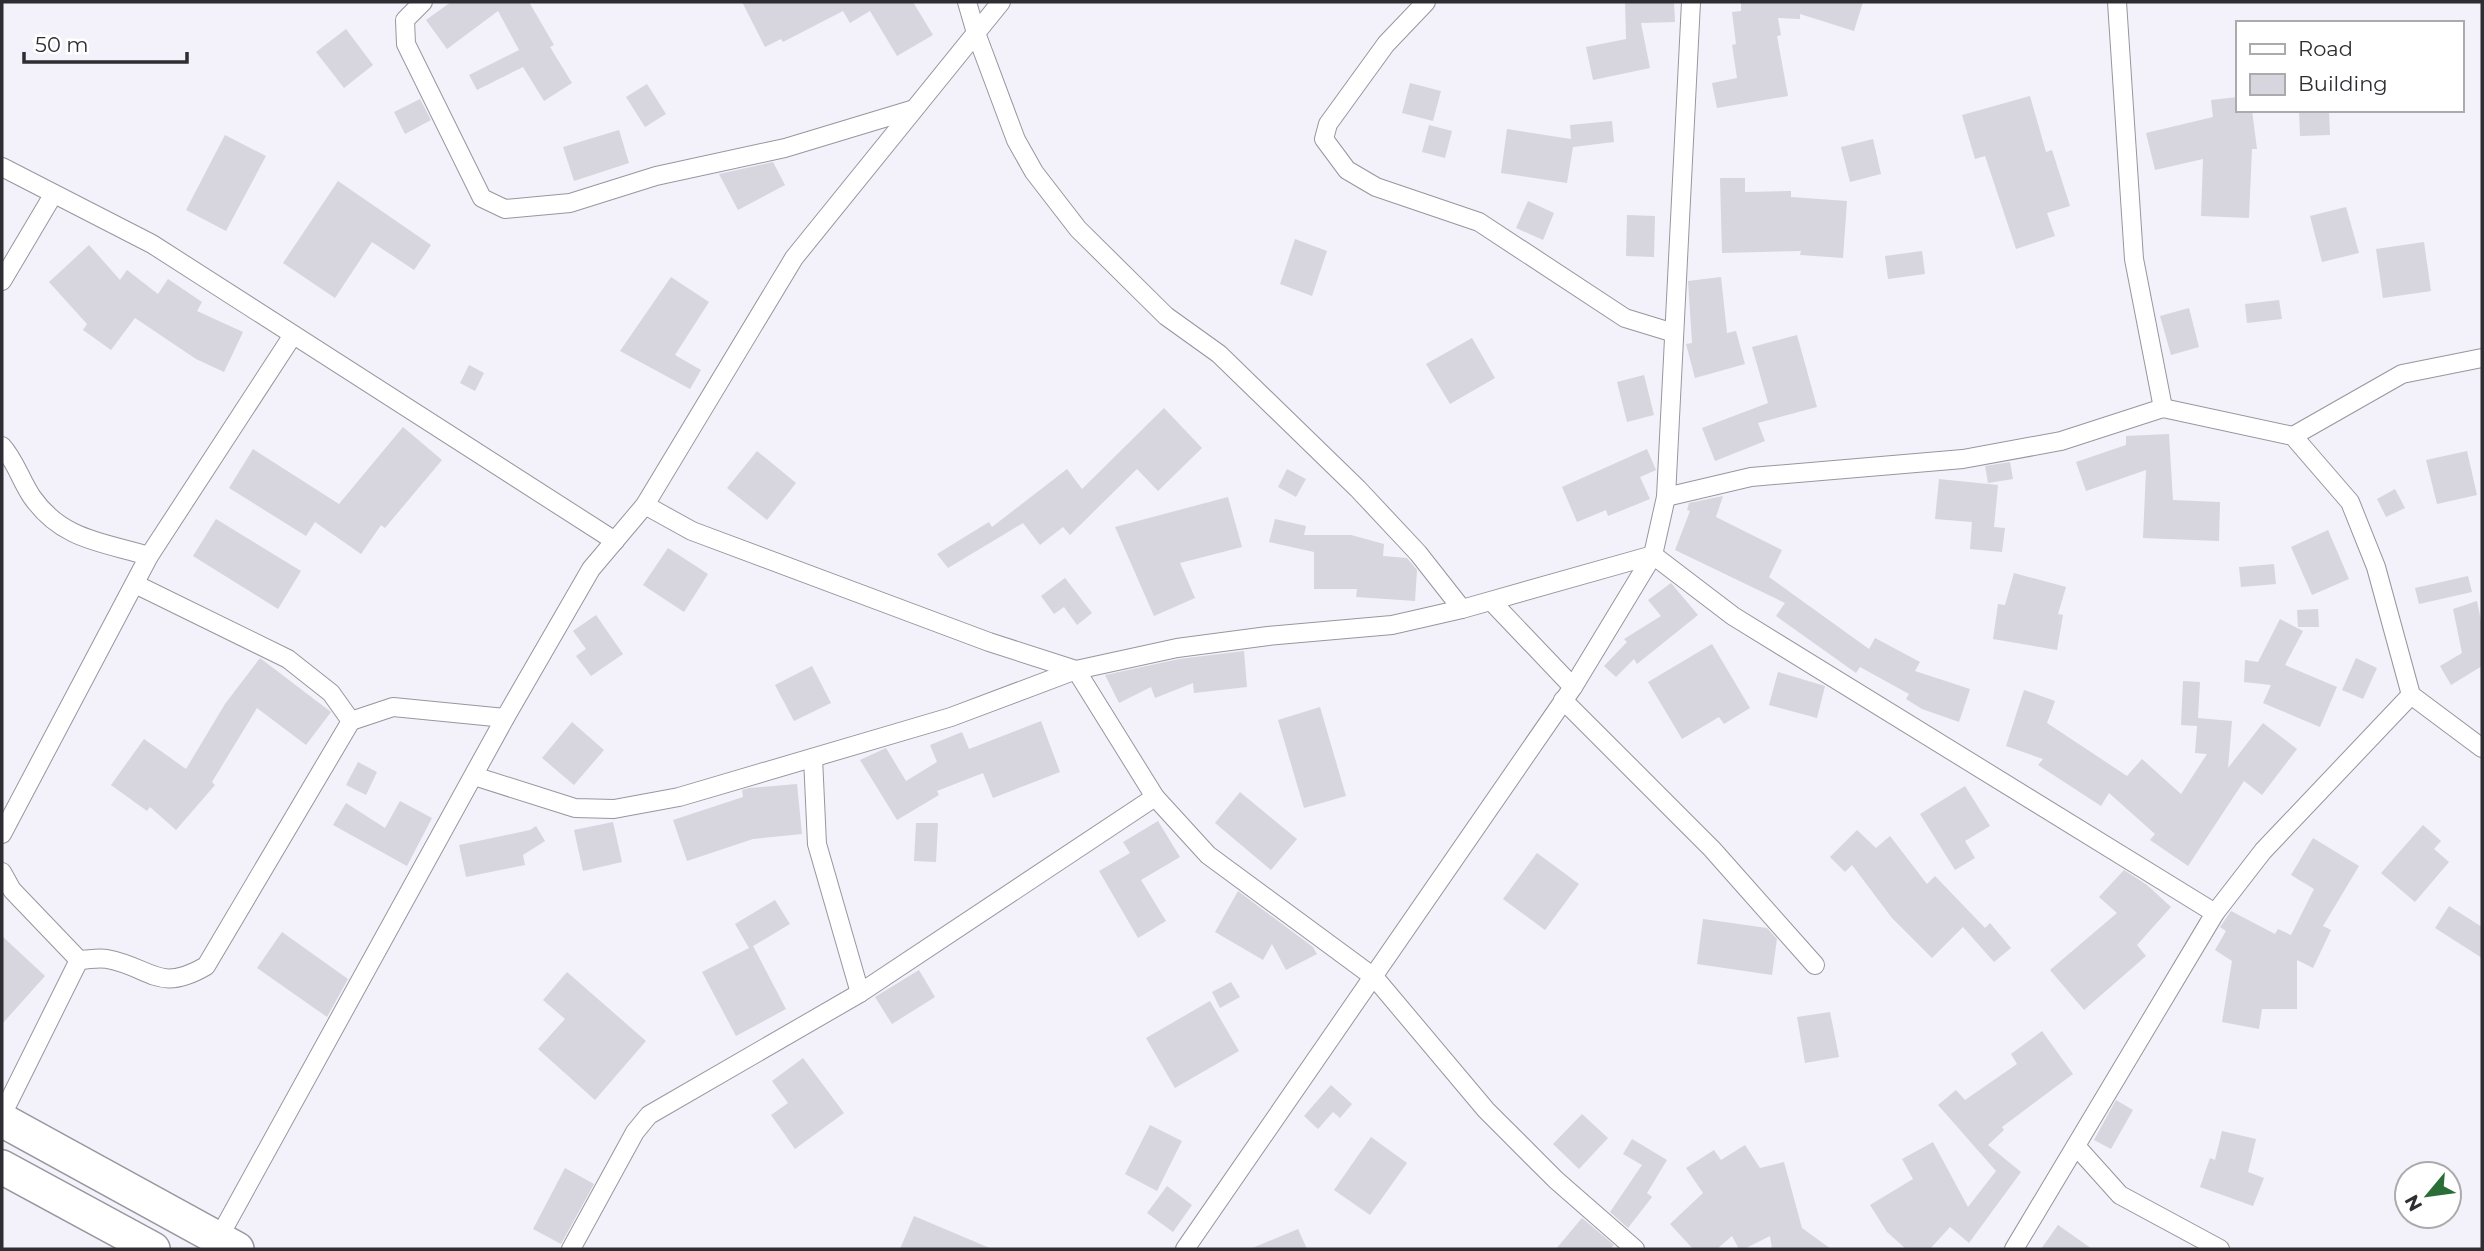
<svg xmlns="http://www.w3.org/2000/svg" width="2484" height="1251" viewBox="0 0 2484 1251" font-family="Montserrat,sans-serif">
	<rect width="100%" height="100%" fill="#f3f1fa"/>
	<g fill="#d7d5de">
		<path d="M451,2H529L554,45L550,47L572,83L544,101L523,67L477,90L469,75L519,50L498,11L447,49L426,20Z"/>
		<path d="M742,2H913L933,35L897,56L870,11L850,23L843,11L783,42L781,39L765,47Z"/>
		<path d="M1625,2H1674L1675,22L1641,23L1650,68L1593,80L1586,47L1626,39Z"/>
		<path d="M1741,2H1863L1854,31L1800,14V19L1778,18L1781,35L1777,36L1788,96L1717,108L1712,83L1737,78L1732,45L1736,44L1732,12L1741,11Z"/>
		<path d="M346,29L373,65L344,88L316,52Z"/>
		<path d="M1410,83L1441,91L1433,121L1402,113Z"/>
		<path d="M647,84L666,114L645,127L626,97Z"/>
		<path d="M2030,96L2046,152L2052,150L2070,206L2047,213L2055,236L2016,249L1985,156L1975,159L1962,115Z"/>
		<path d="M2237,97V110H2252L2257,149H2252L2249,218L2201,216L2203,159L2155,170L2146,133L2213,117L2211,100Z"/>
		<path d="M420,99L431,120L405,134L394,112Z"/>
		<path d="M2299,110H2329L2330,135L2300,136Z"/>
		<path d="M1612,121L1614,142L1573,147L1567,183L1501,173L1507,129L1571,139L1570,125Z"/>
		<path d="M1429,125L1452,131L1445,158L1422,152Z"/>
		<path d="M619,130L629,163L574,181L563,147Z"/>
		<path d="M225,135L266,156L226,231L186,210Z"/>
		<path d="M1873,139L1881,174L1850,182L1841,147Z"/>
		<path d="M773,162L785,185L738,210L719,174Z"/>
		<path d="M1720,178H1745V192L1791,191V197L1847,201L1843,258L1800,255L1801,251L1722,253Z"/>
		<path d="M338,181L431,245L414,270L372,242L335,298L283,263Z"/>
		<path d="M1528,201L1554,213L1543,240L1516,228Z"/>
		<path d="M2346,207L2359,253L2322,262L2310,216Z"/>
		<path d="M1627,215L1655,216L1654,257L1626,256Z"/>
		<path d="M1295,239L1327,251L1312,296L1280,284Z"/>
		<path d="M2424,242L2431,291L2383,298L2376,249Z"/>
		<path d="M89,245L120,280L127,270L158,294L168,279L202,302L197,311L243,332L224,372L196,359L135,318L111,350L83,330L87,324L49,282Z"/>
		<path d="M1922,251L1925,274L1888,279L1885,256Z"/>
		<path d="M671,277L709,302L675,355L701,370L690,389L620,351Z"/>
		<path d="M1721,277L1727,333L1736,331L1745,364L1695,378L1686,344L1692,343L1688,281Z"/>
		<path d="M2279,300L2282,319L2247,323L2245,304Z"/>
		<path d="M2189,308L2199,347L2171,355L2160,316Z"/>
		<path d="M1797,335L1817,407L1758,423L1765,441L1715,461L1702,428L1768,403L1752,347Z"/>
		<path d="M1472,338L1495,378L1450,404L1426,364Z"/>
		<path d="M469,365L484,373L475,391L460,383Z"/>
		<path d="M1644,375L1654,415L1627,422L1617,382Z"/>
		<path d="M1164,408L1202,448L1158,491L1137,469L1070,535L1063,527L1040,545L1023,523L948,568L937,554L989,522L992,527L1067,469L1082,489Z"/>
		<path d="M403,427L442,460L385,528L381,525L361,554L315,522L306,536L229,488L253,449L339,504Z"/>
		<path d="M2169,434L2173,500L2220,502L2219,541L2143,538L2146,470L2086,491L2076,462L2126,445V436Z"/>
		<path d="M1647,449L1656,470L1640,477L1650,499L1608,516L1606,510L1577,522L1562,487Z"/>
		<path d="M757,451L796,483L767,520L727,488Z"/>
		<path d="M2467,451L2477,495L2437,504L2426,460Z"/>
		<path d="M2010,462L2013,479L1988,483L1985,466Z"/>
		<path d="M1287,469L1306,479L1296,497L1278,487Z"/>
		<path d="M1939,479L1998,485L1994,527L2005,528L2002,552L1970,549L1972,522L1935,519Z"/>
		<path d="M2395,489L2405,508L2386,517L2377,499Z"/>
		<path d="M1723,496L1716,517L1782,550L1769,577L1869,649L1875,638L1920,662L1915,671L1970,689L1959,722L1922,709L1906,699L1909,694L1860,667L1856,673L1776,616L1785,603L1675,550L1690,511L1687,510L1689,503Z"/>
		<path d="M1228,497L1242,547L1180,563L1195,598L1154,616L1115,527Z"/>
		<path d="M216,519L301,571L278,609L193,556Z"/>
		<path d="M1275,519L1306,526L1304,535H1351L1384,544L1383,556L1407,558L1417,570L1415,601L1356,597L1357,589H1314V552L1269,542Z"/>
		<path d="M2328,530L2349,579L2312,595L2291,547Z"/>
		<path d="M668,548L708,574L684,612L643,585Z"/>
		<path d="M2274,564L2276,584L2241,587L2239,567Z"/>
		<path d="M2014,573L2066,587L2058,614L2063,615L2057,650L1993,639L1998,604L2005,605Z"/>
		<path d="M2468,576L2472,592L2419,604L2415,588Z"/>
		<path d="M1065,578L1092,613L1077,625L1064,607L1054,614L1041,596Z"/>
		<path d="M1671,583L1698,615L1637,664L1634,659L1616,677L1604,666L1627,642L1624,639L1661,616L1648,600Z"/>
		<path d="M2477,601L2482,626V666L2451,685L2440,666L2462,653L2453,609Z"/>
		<path d="M2318,609L2319,627H2298L2297,610Z"/>
		<path d="M596,615L623,654L591,676L576,656L586,649L573,631Z"/>
		<path d="M2280,619L2303,631L2285,665L2337,687L2320,727L2263,703L2271,685L2244,682L2245,660L2258,662Z"/>
		<path d="M1712,644L1750,708L1724,724L1719,717L1682,739L1648,682Z"/>
		<path d="M1244,651L1247,687L1194,693L1193,683L1155,698L1151,687L1119,703L1105,675L1179,659Z"/>
		<path d="M260,658L331,712L306,745L257,708L212,782L215,785L176,830L150,807L147,811L111,785L144,739L186,769L225,704Z"/>
		<path d="M2356,658L2377,668L2363,699L2342,690Z"/>
		<path d="M812,666L831,703L794,721L775,685Z"/>
		<path d="M1778,672L1825,686L1817,718L1769,705Z"/>
		<path d="M2183,681L2200,682L2198,718L2232,721L2228,768L2263,723L2297,749L2262,795L2244,781L2188,866L2150,840L2155,834L2109,793L2101,806L2038,765L2043,759L2006,746L2024,690L2055,701L2047,723L2127,776L2142,759L2181,794L2207,754L2195,753L2197,726L2181,725Z"/>
		<path d="M1320,707L1346,796L1304,808L1278,720Z"/>
		<path d="M1041,721L1060,772L993,798L983,773L937,791L939,795L897,820L860,760L886,748L906,781L937,762L930,745L962,732L969,749Z"/>
		<path d="M572,722L604,750L574,785L542,758Z"/>
		<path d="M358,762L377,772L366,795L346,785Z"/>
		<path d="M797,784L802,834L753,839L687,861L673,820L743,797L742,790L749,788Z"/>
		<path d="M1965,786L1990,826L1965,841L1975,858L1955,870L1920,814Z"/>
		<path d="M1240,792L1297,839L1271,870L1215,823Z"/>
		<path d="M400,801L432,818L407,866L333,825L346,803L385,828Z"/>
		<path d="M1158,821L1180,857L1141,880L1166,921L1138,938L1099,871L1130,853L1123,842Z"/>
		<path d="M613,822L622,862L583,871L574,830Z"/>
		<path d="M916,823H938L936,862L914,861Z"/>
		<path d="M2423,825L2441,841L2434,849L2449,862L2415,902L2381,873Z"/>
		<path d="M536,826L545,841L523,855L525,865L466,877L459,845L530,830Z"/>
		<path d="M1857,830L1876,848L1890,836L1927,884L1935,876L1985,928L1990,923L2011,948L1994,962L1963,927L1932,958L1892,918L1852,865L1845,872L1830,857Z"/>
		<path d="M2313,838L2359,866L2323,926L2331,930L2313,968L2297,960V1009H2262L2259,1029L2222,1022L2232,961L2215,950L2226,931L2220,927L2231,911L2275,934L2278,929L2291,935L2314,889L2291,875Z"/>
		<path d="M1537,853L1579,884L1545,930L1503,899Z"/>
		<path d="M2124,870L2147,885L2171,907L2137,945L2146,956L2084,1010L2050,970L2117,913L2099,897Z"/>
		<path d="M1238,891L1313,947L1317,954L1286,970L1272,944L1263,960L1215,932Z"/>
		<path d="M775,900L790,924L753,946L786,1009L736,1036L702,972L749,948L735,924Z"/>
		<path d="M2449,906L2482,927V958L2435,928Z"/>
		<path d="M1703,919L1767,928L1777,939L1772,975L1697,964Z"/>
		<path d="M282,932L348,979L327,1017L257,968Z"/>
		<path d="M2,936L45,976L2,1024Z"/>
		<path d="M919,970L935,997L892,1024L875,997Z"/>
		<path d="M567,972L646,1041L595,1100L538,1049L565,1019L543,1000Z"/>
		<path d="M1231,982L1240,997L1220,1008L1212,992Z"/>
		<path d="M1210,1001L1239,1051L1175,1088L1146,1038Z"/>
		<path d="M1830,1012L1839,1057L1805,1063L1797,1017Z"/>
		<path d="M2042,1031L2073,1074L2002,1127L2004,1130L1988,1145L2021,1172L1969,1243L1950,1227L1930,1249H1906L1887,1232L1870,1205L1913,1179L1902,1159L1933,1142L1968,1207L1996,1171L1938,1105L1956,1090L1965,1100L2017,1064L2011,1054Z"/>
		<path d="M803,1058L844,1113L795,1149L771,1115L788,1103L772,1081Z"/>
		<path d="M1331,1085L1352,1104L1340,1118L1333,1112L1318,1129L1304,1116Z"/>
		<path d="M2116,1100L2133,1110L2111,1149L2094,1140Z"/>
		<path d="M1582,1114L1608,1138L1579,1169L1553,1144Z"/>
		<path d="M1150,1125L1182,1141L1157,1191L1125,1174Z"/>
		<path d="M2222,1131L2256,1139L2248,1172L2264,1178L2253,1206L2200,1187L2210,1158L2215,1160Z"/>
		<path d="M1371,1137L1407,1163L1370,1215L1334,1190Z"/>
		<path d="M1632,1139L1667,1160L1647,1193L1652,1197L1628,1228L1610,1212L1642,1165L1623,1154Z"/>
		<path d="M1745,1145L1760,1168L1784,1162L1802,1228L1831,1249H1772L1770,1236L1744,1249H1739L1732,1236L1717,1249H1693L1670,1224L1703,1193L1686,1168L1714,1150L1721,1160Z"/>
		<path d="M565,1168L594,1184L561,1244L533,1229Z"/>
		<path d="M1167,1186L1192,1205L1173,1232L1147,1213Z"/>
		<path d="M914,1216L992,1249H900Z"/>
		<path d="M1582,1218L1614,1245L1610,1249H1556Z"/>
		<path d="M2058,1225L2092,1249H2041Z"/>
		<path d="M1298,1229L1307,1249H1250Z"/>
	</g>
	<g fill="none" stroke-linecap="round" stroke-linejoin="round">
		<g stroke="#98969e" stroke-width="20">
			<g id="street">
				<path d="M423,2L405,20L406,44L482,198L505,209L570,203L656,176L785,148L914,109"/>
				<path d="M967,2L976,33L1016,140L1034,172L1078,229L1166,316L1219,354L1358,489L1418,553L1462,609L1653,555"/>
				<path d="M1426,2L1386,44L1328,124L1324,139L1347,170L1376,187L1479,222L1625,318L1674,333"/>
				<path d="M2117,2L2134,259L2163,408"/>
				<path d="M2,167L152,244L615,541"/>
				<path d="M2,281L53,195"/>
				<path d="M2293,436L2402,374L2482,358"/>
				<path d="M2,446C15,460 21,481 32,497C62,540 102,542 149,556"/>
				<path d="M1666,497L1751,477L1963,459L2061,441L2163,408L2293,436L2350,502L2376,567L2411,695L2482,748"/>
				<path d="M645,505L692,531L989,642L1076,670L1155,797L1208,855L1375,978L1486,1110L1556,1180L1635,1249"/>
				<path d="M1653,555L1733,616L2215,913"/>
				<path d="M135,584L288,659L331,693L351,721"/>
				<path d="M1493,603L1573,687"/>
				<path d="M1563,700L1712,849L1815,965"/>
				<path d="M813,758L817,844L860,993"/>
				<path d="M474,776L575,808L614,809L679,797L951,717L1076,670L1177,648L1268,636L1392,625L1462,609"/>
				<path d="M2,834L149,556L293,335"/>
				<path d="M2,872L12,890L79,960"/>
				<path d="M79,960C88,960 98,957 107,959C151,967 158,994 206,966L351,721L393,707L505,718"/>
				<path d="M2,1115L79,960"/>
				<path d="M2076,1146L2120,1195L2220,1249"/>
				<path d="M218,1239L505,718L591,569L645,505L794,258L1001,2"/>
				<path d="M571,1249L635,1132L649,1115L860,993L1155,797"/>
				<path d="M1185,1249L1573,687L1653,555L1666,497L1691,2"/>
				<path d="M2014,1249L2215,913L2263,851L2411,695"/>
			</g>
		</g>
		<g stroke="#98969e" stroke-width="36">
			<g id="highway">
				<path d="M2,1120L237,1249"/>
				<path d="M2,1167L153,1249"/>
			</g>
		</g>
		<use href="#street" stroke="#fff" stroke-width="18"/>
		<use href="#highway" stroke="#fff" stroke-width="33"/>
	</g>
	<rect width="2484" height="1251" fill="none" stroke="#2e2d31" stroke-width="7"/>
	<rect x="2236" y="21" width="228" height="91" fill="#ffffff" stroke="#ababad" stroke-width="2"/>
	<rect x="2250" y="44" width="35" height="10" fill="#ffffff" stroke="#ababad" stroke-width="2"/>
	<text x="2298" y="56" font-size="21" fill="#2e2d31">Road</text>
	<rect x="2250" y="74" width="35" height="21" fill="#d7d5de" stroke="#ababad" stroke-width="2"/>
	<text x="2298" y="91" font-size="21" fill="#2e2d31">Building</text>
	<g transform="translate(2428 1195) rotate(241)"><circle r="33" fill="#ffffff" stroke="#ababad" stroke-width="2"/>
	<path d="M0-5L12 26L0 18L-12 26Z" fill="#2b6d37"/>
	<text y="-10" font-size="19" font-weight="bold" text-anchor="middle" fill="#2e2d31">N</text>
	</g>
	<path d="M24 52v10h163v-10" fill="none" stroke="#2e2d31" stroke-width="3.5"/>
	<text x="35" y="52" font-size="21" fill="#2e2d31" stroke="#ffffff" stroke-width="5" paint-order="stroke">50 m</text>
</svg>
